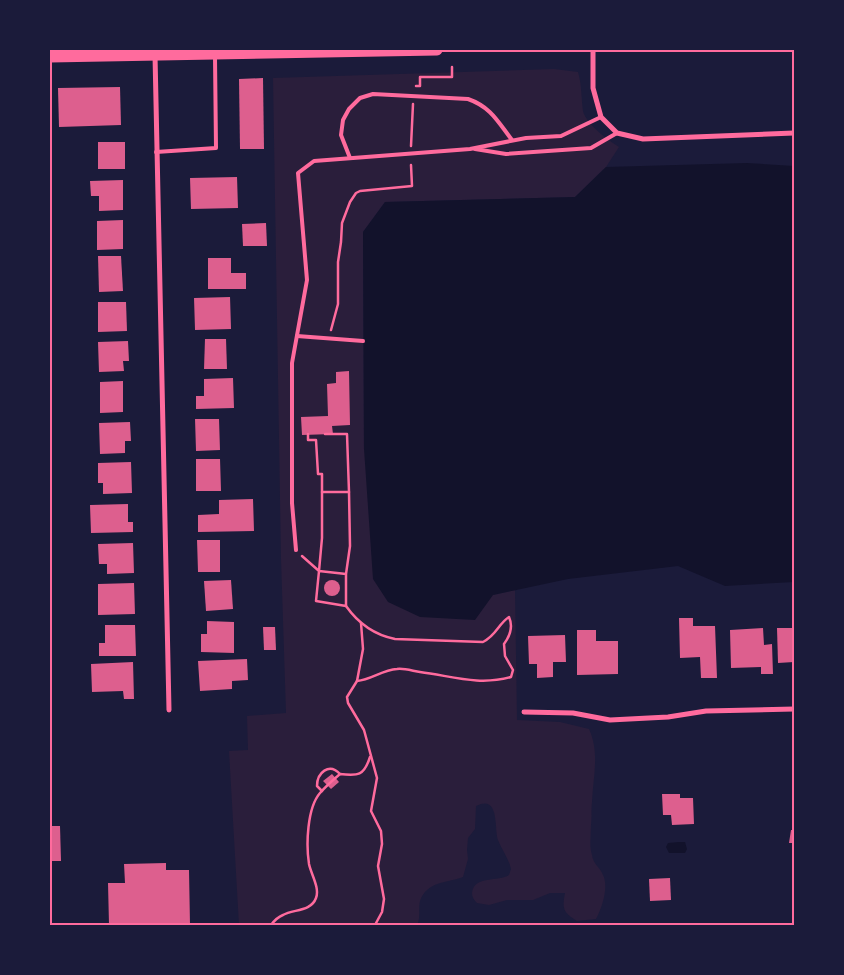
<svg xmlns="http://www.w3.org/2000/svg" width="844" height="975" viewBox="0 0 844 975" font-family="'Exo 2',sans-serif">
	<rect width="100%" height="100%" fill="#1b1b3a"/>
	<path fill="#2a1e3b" d="M554,69L578,72C582,85 581,98 583,111C586,124 608,140 619,147L606,167L575,197L385,202L363,232L364,449L493,595L515,590L517,720L560,722L589,729C600,753 593,777 592,802C591,809 592,817 591,825C591,835 589,845 592,855C593,864 600,867 603,875C609,887 602,908 596,919L577,921C563,912 562,909 565,893H550L533,900H507L489,905L477,903C474,900 472,897 472,893C474,875 499,882 509,875L511,869C509,859 502,850 498,840C494,828 500,794 476,806L475,829L468,838L467,850L468,859L463,877C447,883 427,881 420,901C418,910 421,917 417,925H239L229,751L248,750L247,716L286,713L281,559L273,78Z"/>
	<g fill="#12122b">
		<path d="M747,163L794,166V582L725,586L678,566L568,579L493,595L475,620L420,617L388,602L373,579L364,449L363,232L385,202L575,197L606,167Z"/>
		<path d="M679,842H685L687,849L685,853H669L666,847L668,843Z"/>
	</g>
	<g fill="#dd5f8e">
		<path d="M263,78L264,149H240L239,79Z"/>
		<path d="M120,87L121,125L59,127L58,88Z"/>
		<rect x="98" y="142" width="27" height="27"/>
		<path d="M237,177L238,208L191,209L190,178Z"/>
		<path d="M123,180V210L99,211V196H91L90,181Z"/>
		<path d="M123,220V249L97,250V221Z"/>
		<path d="M266,223L267,246H243L242,224Z"/>
		<path d="M98,256H121L123,291L99,292Z"/>
		<path d="M208,258H231V273H246V289H208Z"/>
		<path d="M230,297L231,329L195,330L194,298Z"/>
		<path d="M98,302H126L127,331L98,332Z"/>
		<path d="M205,339H226L227,369H204Z"/>
		<path d="M128,341L129,361H123L124,371L99,372L98,342Z"/>
		<path d="M349,371L350,425L332,426L333,434L302,435L301,417L328,416L327,384L336,383V372Z"/>
		<path d="M233,378L234,408L196,409V396H204V379Z"/>
		<path d="M123,381V412L100,413V382Z"/>
		<path d="M195,419H219L220,450L196,451Z"/>
		<path d="M130,422L131,441H125V453L100,454L99,423Z"/>
		<path d="M196,459H220L221,491H196Z"/>
		<path d="M131,462L132,493L103,494V483H98V463Z"/>
		<path d="M253,499L254,531L198,532V515L219,514V500Z"/>
		<path d="M128,504V522H133V532L91,533L90,505Z"/>
		<path d="M197,540H220V572H198Z"/>
		<path d="M133,543L134,573L107,574V564H99L98,544Z"/>
		<circle cx="332" cy="588" r="8"/>
		<path d="M231,580L233,609L206,611L204,581Z"/>
		<path d="M134,583L135,614L98,615V584Z"/>
		<path d="M679,618H693V626H715L717,678H701L700,657L680,658Z"/>
		<path d="M207,621L234,622V653L201,652V634H207Z"/>
		<path d="M105,625H135L136,656H99V643H105Z"/>
		<path d="M263,627H275L276,650H264Z"/>
		<path d="M763,628L764,645L772,644L773,674H761V667L731,668L730,630Z"/>
		<path d="M777,628H794V662L778,663Z"/>
		<path d="M577,630H596V641H618V674L577,675Z"/>
		<path d="M565,635L566,662H553V677L537,678V664H529L528,636Z"/>
		<path d="M247,659L248,680L232,681V689L200,691L198,661Z"/>
		<path d="M133,662L134,699H124L123,691L92,692L91,664Z"/>
		<path d="M332,774L339,782L331,789L323,781Z"/>
		<path d="M662,794H680V798H693L694,824L672,825L671,815H663Z"/>
		<path d="M50,826H60L61,861H50Z"/>
		<path d="M791,830H794V843H789Z"/>
		<path d="M166,863V870H189L190,925H109L108,883H125L124,864Z"/>
		<path d="M670,878L671,900L650,901L649,879Z"/>
	</g>
	<g fill="none" stroke-linecap="round" stroke-linejoin="round">
		<g stroke="#ff6b9d" stroke-width="2.5">
			<path d="M416,86H420V77H452V67"/>
			<path d="M411,146L413,104"/>
			<path d="M331,330L338,304V262L341,242L342,223L350,202L356,193L360,191L412,186L411,165"/>
			<path d="M308,434V440H316L318,474H322V492"/>
			<path d="M325,434H347L349,492"/>
			<path d="M302,556L319,571L316,601L346,606V574L350,546L349,492H322V538L319,571L346,574"/>
			<path d="M346,606C358,623 375,635 395,639L483,642C497,635 498,624 509,617C513,626 510,636 504,644L505,656L513,670L511,677C478,686 452,676 420,672C413,671 404,668 397,669C382,670 371,680 357,681L347,697L348,703L364,730L377,778L371,811L381,831L382,844L378,866L384,899L382,912L375,925"/>
			<path d="M357,681L363,649L361,623"/>
			<path d="M322,791L317,786C317,773 329,762 340,774"/>
			<path d="M271,925C274,921 278,917 283,915C293,909 311,912 316,898C320,888 311,874 309,864C306,845 307,808 320,793C326,786 333,780 340,774C358,776 364,776 370,757"/>
		</g>
		<g stroke="#ff6b9d" stroke-width="4">
			<path d="M475,149L506,154L591,148L617,133"/>
			<path d="M156,152L216,148L215,57"/>
			<path d="M350,158L341,135L343,120L349,109L360,98L373,94L468,99C491,107 498,122 512,140"/>
			<path d="M297,336L363,341"/>
			<path d="M296,550L292,503V363L307,280L298,173L314,161L470,149L526,138L561,136L601,117"/>
		</g>
		<g stroke="#ff6b9d" stroke-width="5">
			<path d="M593,50V88L601,117L617,133L643,139L794,133"/>
			<path d="M155,55L169,710"/>
			<path d="M524,712L573,713L610,720L668,717L706,711L794,709"/>
		</g>
		<path stroke="#ff6b9d" stroke-width="11" d="M50,57L437,50"/>
	</g>
	<rect width="844" height="975" fill="none" stroke="#1b1b3a" stroke-width="102"/>
	<rect x="51" y="51" width="742" height="873" fill="none" stroke="#ff6b9d" stroke-width="2"/>
</svg>
